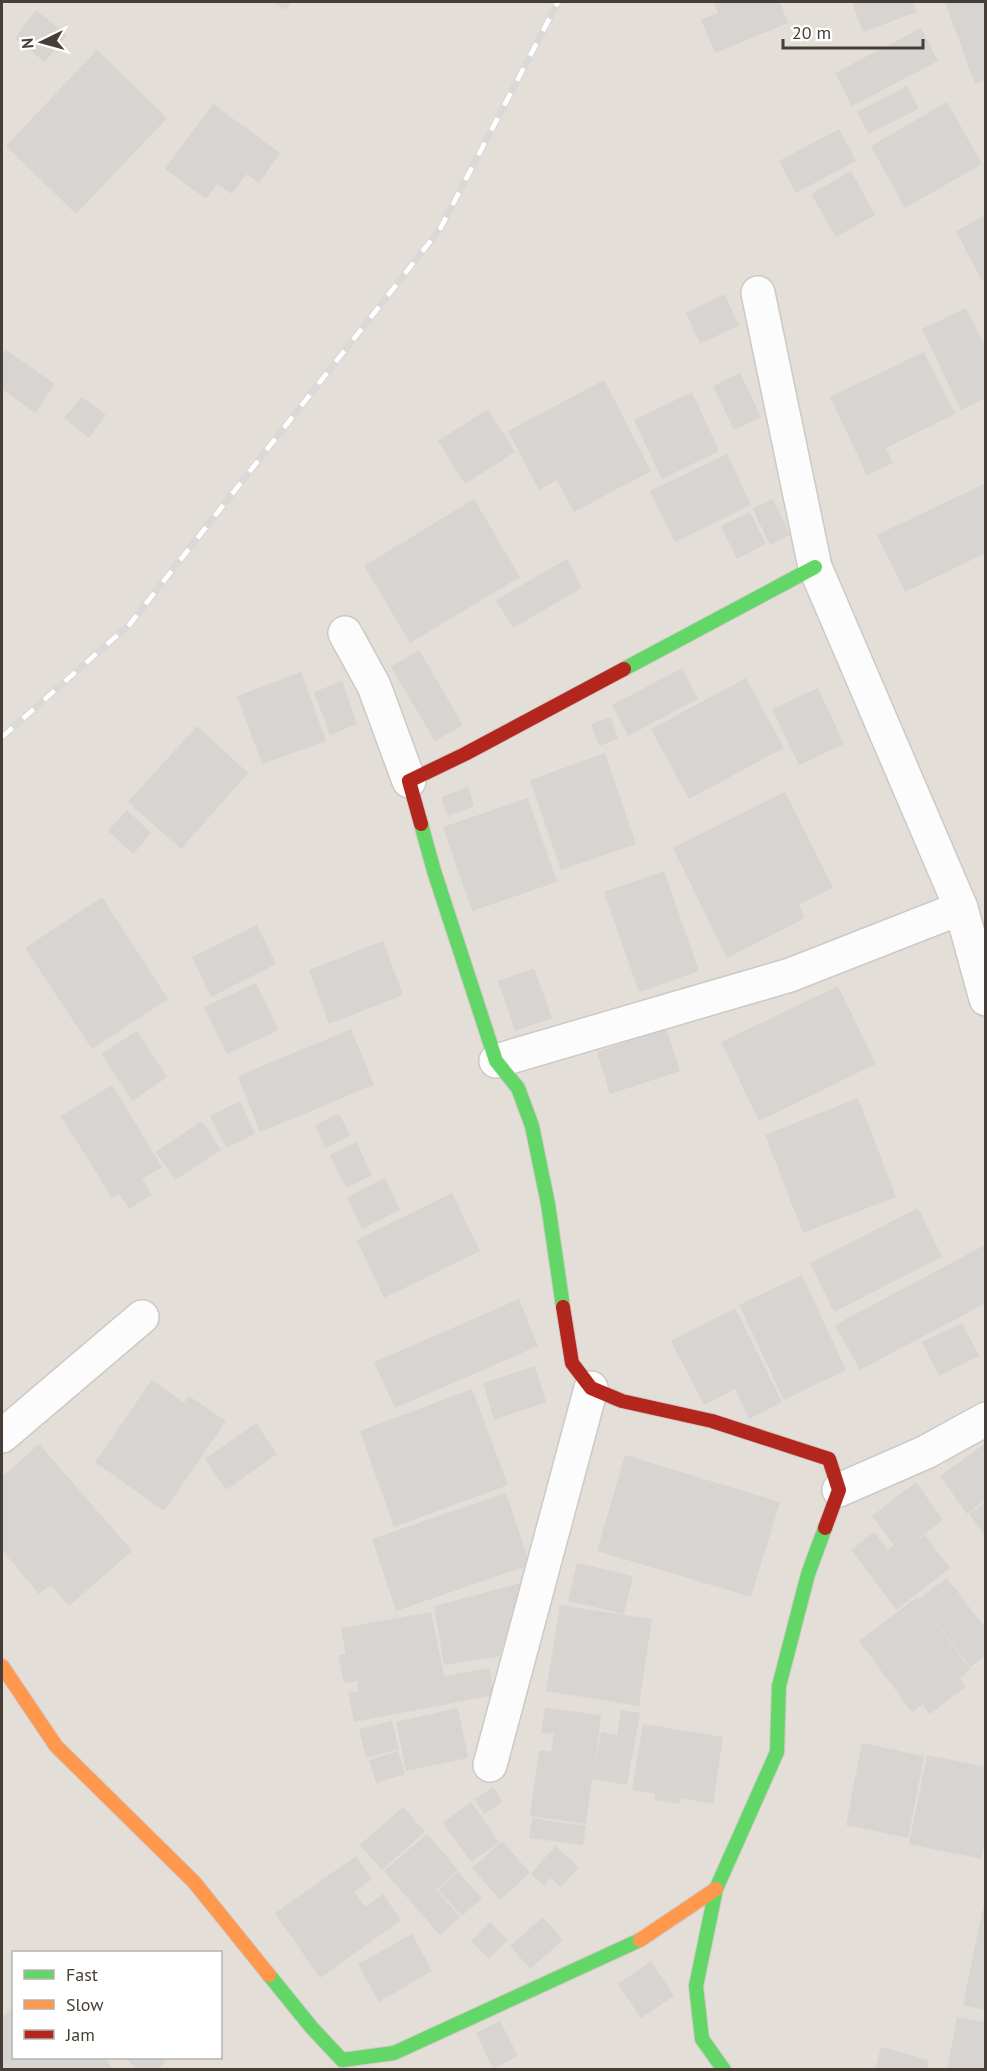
<svg xmlns="http://www.w3.org/2000/svg" width="987" height="2071" viewBox="0 0 987 2071" font-family="'PT Sans',sans-serif">
	<rect width="100%" height="100%" fill="#f0edea"/>
	<path fill="#e4ded8" fill-rule="evenodd" d="M2,2H985V2069L2,2070ZM14,1952H220V2058H14Z"/>
	<g fill="#d8d4d1">
		<path d="M271,2H291L286,10Z"/>
		<path d="M713,2H780L788,23L715,53L701,20L718,13Z"/>
		<path d="M852,2H913L917,12L863,32Z"/>
		<path d="M945,2H986V80L975,84Z"/>
		<path d="M36,10L67,35L45,62L15,38Z"/>
		<path d="M921,28L938,61L852,106L835,73Z"/>
		<path d="M97,50L167,118L76,214L6,146Z"/>
		<path d="M907,86L919,109L868,134L857,112Z"/>
		<path d="M947,102L982,164L905,208L871,146Z"/>
		<path d="M213,104L280,153L259,183L247,174L232,194L217,184L206,199L165,169Z"/>
		<path d="M839,129L856,161L796,193L779,161Z"/>
		<path d="M851,171L875,215L836,237L811,194Z"/>
		<path d="M986,215V279L982,281L956,231Z"/>
		<path d="M724,294L739,325L700,344L686,313Z"/>
		<path d="M966,308L986,348V398L961,410L922,329Z"/>
		<path d="M6,350L55,384L35,413L2,389V357Z"/>
		<path d="M924,352L955,414L886,448L893,463L867,475L830,397Z"/>
		<path d="M740,373L761,417L734,430L713,386Z"/>
		<path d="M604,380L651,471L574,512L557,480L539,490L508,431Z"/>
		<path d="M692,392L719,451L662,479L634,420Z"/>
		<path d="M82,397L106,415L89,438L64,418Z"/>
		<path d="M488,409L515,452L465,484L438,441Z"/>
		<path d="M727,454L751,505L675,542L650,491Z"/>
		<path d="M986,483V553L905,592L877,535Z"/>
		<path d="M474,499L520,577L410,643L364,566Z"/>
		<path d="M773,499L790,535L770,545L752,508Z"/>
		<path d="M750,512L766,544L737,559L721,526Z"/>
		<path d="M567,559L582,588L513,628L496,600Z"/>
		<path d="M419,650L463,725L435,741L391,667Z"/>
		<path d="M682,668L698,699L628,736L612,705Z"/>
		<path d="M301,672L326,741L262,764L237,696Z"/>
		<path d="M746,678L784,748L689,799L651,729Z"/>
		<path d="M342,681L357,724L330,735L314,692Z"/>
		<path d="M818,688L844,744L799,765L772,709Z"/>
		<path d="M611,717L618,739L599,746L591,724Z"/>
		<path d="M197,726L248,773L181,849L128,802Z"/>
		<path d="M605,753L636,844L561,870L530,780Z"/>
		<path d="M468,787L474,806L448,816L441,797Z"/>
		<path d="M785,792L833,888L799,905L805,918L727,958L673,848Z"/>
		<path d="M528,798L557,882L472,911L443,827Z"/>
		<path d="M127,810L151,833L133,854L108,831Z"/>
		<path d="M664,871L699,971L639,992L604,892Z"/>
		<path d="M102,897L168,999L92,1049L25,948Z"/>
		<path d="M257,925L276,964L211,997L192,957Z"/>
		<path d="M383,941L403,995L329,1024L309,970Z"/>
		<path d="M534,968L552,1018L515,1031L498,981Z"/>
		<path d="M256,983L279,1030L227,1054L204,1007Z"/>
		<path d="M838,986L876,1064L759,1121L721,1042Z"/>
		<path d="M666,1028L680,1071L610,1094L597,1052Z"/>
		<path d="M351,1029L374,1085L260,1132L238,1076Z"/>
		<path d="M137,1031L167,1077L133,1101L101,1054Z"/>
		<path d="M112,1085L162,1167L142,1179L152,1195L129,1209L119,1194L112,1198L61,1116Z"/>
		<path d="M858,1098L896,1197L803,1233L765,1135Z"/>
		<path d="M240,1101L255,1134L226,1148L210,1116Z"/>
		<path d="M339,1113L350,1136L325,1148L315,1125Z"/>
		<path d="M202,1121L221,1150L175,1180L156,1152Z"/>
		<path d="M356,1142L372,1175L346,1188L330,1155Z"/>
		<path d="M385,1178L400,1210L362,1229L347,1197Z"/>
		<path d="M452,1193L480,1251L384,1298L357,1240Z"/>
		<path d="M918,1208L942,1257L834,1312L810,1263Z"/>
		<path d="M985,1245L986,1303L860,1370L835,1325Z"/>
		<path d="M802,1275L846,1370L784,1400L739,1305Z"/>
		<path d="M519,1299L538,1346L395,1408L374,1362Z"/>
		<path d="M735,1308L782,1402L749,1419L735,1389L704,1405L671,1341Z"/>
		<path d="M962,1323L979,1356L939,1376L922,1342Z"/>
		<path d="M535,1366L546,1402L494,1420L483,1383Z"/>
		<path d="M152,1380L184,1403L189,1396L226,1421L164,1511L95,1462Z"/>
		<path d="M472,1389L508,1485L394,1527L360,1431Z"/>
		<path d="M256,1423L277,1454L226,1490L205,1459Z"/>
		<path d="M986,1443V1500L967,1514L940,1476Z"/>
		<path d="M39,1444L132,1551L69,1606L51,1585L39,1594L2,1550V1477Z"/>
		<path d="M625,1455L780,1502L751,1597L597,1551Z"/>
		<path d="M916,1482L943,1520L899,1554L925,1535L950,1568L896,1610L851,1550L874,1532L888,1550L894,1545L872,1516Z"/>
		<path d="M506,1493L530,1565L396,1611L372,1539Z"/>
		<path d="M986,1502V1536L969,1514Z"/>
		<path d="M577,1563L633,1576L624,1614L568,1601Z"/>
		<path d="M947,1578L986,1629V1655L970,1667L919,1599Z"/>
		<path d="M521,1583L500,1656L444,1665L434,1606Z"/>
		<path d="M917,1597L970,1669L960,1678L966,1687L930,1714L923,1704L912,1712L859,1641Z"/>
		<path d="M560,1605L652,1619L639,1706L546,1691Z"/>
		<path d="M431,1612L444,1676L490,1668L494,1695L354,1722L348,1693L358,1691L357,1681L344,1683L338,1655L346,1654L341,1628Z"/>
		<path d="M458,1708L468,1758L406,1771L396,1722Z"/>
		<path d="M545,1708L601,1715L595,1768L601,1732L617,1735L621,1710L640,1713L627,1785L592,1779L586,1824L530,1816L539,1750L551,1752L554,1734L541,1733Z"/>
		<path d="M392,1721L399,1749L366,1758L359,1729Z"/>
		<path d="M643,1724L723,1737L713,1804L681,1798L680,1804L654,1800L655,1794L632,1790Z"/>
		<path d="M862,1743L924,1756L908,1838L846,1825Z"/>
		<path d="M398,1751L405,1774L376,1783L369,1760Z"/>
		<path d="M927,1755L986,1767V1835L981,1859L909,1844Z"/>
		<path d="M493,1787L503,1802L484,1814L475,1799Z"/>
		<path d="M471,1802L499,1842L471,1862L443,1823Z"/>
		<path d="M403,1807L425,1832L382,1870L360,1845Z"/>
		<path d="M532,1818L586,1826L583,1845L529,1838Z"/>
		<path d="M427,1834L458,1870L436,1890L460,1917L440,1935L384,1871Z"/>
		<path d="M502,1841L530,1873L500,1900L472,1868Z"/>
		<path d="M555,1846L579,1867L561,1887L550,1878L544,1885L531,1874Z"/>
		<path d="M356,1856L372,1879L354,1892L365,1907L383,1894L401,1920L320,1978L275,1913Z"/>
		<path d="M458,1872L482,1898L462,1916L438,1890Z"/>
		<path d="M984,1903H986V2010L963,2005Z"/>
		<path d="M543,1917L563,1940L530,1969L510,1946Z"/>
		<path d="M490,1922L508,1940L489,1959L471,1941Z"/>
		<path d="M412,1934L432,1971L379,2002L358,1964Z"/>
		<path d="M651,1961L674,1996L641,2018L618,1984Z"/>
		<path d="M14,2007V2058H104L114,2070H2V2017Z"/>
		<path d="M957,2017L986,2022V2070H947Z"/>
		<path d="M500,2021L518,2056L493,2069L476,2033Z"/>
		<path d="M881,2047L929,2060L927,2070H875Z"/>
		<path d="M126,2058H169L157,2070H137Z"/>
	</g>
	<g fill="none" stroke-linecap="round" stroke-linejoin="round">
		<g stroke="#ccc9c6" stroke-width="36">
			<g id="street">
				<path d="M758,293L815,567L961,908L986,999"/>
				<path d="M345,633L374,686L409,781"/>
				<path d="M496,1061L790,975L961,908"/>
				<path d="M2,1436L142,1317"/>
				<path d="M839,1490L926,1452L986,1419"/>
				<path d="M490,1765L591,1388"/>
			</g>
		</g>
		<g stroke="#d1cac3" stroke-width="16">
			<g id="fast">
				<path d="M624,669L815,567"/>
				<path d="M421,824L434,871L496,1061L518,1088L532,1126L548,1204L563,1307"/>
				<path d="M269,1975L312,2028L342,2060L394,2053L640,1940"/>
				<path d="M724,2070L702,2039L696,1986L716,1889L777,1752L779,1686L808,1574L825,1528"/>
			</g>
		</g>
		<g stroke="#d1cac3" stroke-width="16">
			<g id="slow">
				<path d="M2,1666L56,1746L194,1882L269,1975"/>
				<path d="M640,1940L716,1889"/>
			</g>
		</g>
		<g stroke="#d1cac3" stroke-width="16">
			<g id="jam">
				<path d="M421,824L409,781L465,754L624,669"/>
				<path d="M563,1307L572,1363L591,1388L622,1401L712,1421L829,1459L839,1490L825,1528"/>
			</g>
		</g>
		<use href="#street" stroke="#fdfcfc" stroke-width="33"/>
		<use href="#fast" stroke="#63d668" stroke-width="14"/>
		<use href="#slow" stroke="#ff974d" stroke-width="14"/>
		<use href="#jam" stroke="#b3261e" stroke-width="14"/>
		<g stroke="#d9d9d8" stroke-width="7">
			<path id="rail" d="M2,737L130,624L440,229L558,2"/>
		</g>
		<use href="#rail" stroke="#fff" stroke-width="4.5" stroke-dasharray="14" stroke-linecap="butt"/>
	</g>
	<rect width="987" height="2071" fill="none" stroke="#463e36" stroke-width="6"/>
	<rect x="12" y="1951" width="210" height="108" fill="#ffffff" stroke="#b5b2af" stroke-width="1.5"/>
	<rect x="24" y="1970" width="30" height="9" fill="#63d668" stroke="#b5b2af" stroke-width="1.5"/>
	<text x="66" y="1981" font-size="18" fill="#463e36">Fast</text>
	<rect x="24" y="2000" width="30" height="9" fill="#ff974d" stroke="#b5b2af" stroke-width="1.5"/>
	<text x="66" y="2011" font-size="18" fill="#463e36">Slow</text>
	<rect x="24" y="2030" width="30" height="9" fill="#b3261e" stroke="#b5b2af" stroke-width="1.5"/>
	<text x="66" y="2041" font-size="18" fill="#463e36">Jam</text>
	<g transform="translate(42 42) rotate(265)" stroke="#ffffff" stroke-width="4.5" paint-order="stroke">
	<path d="M0-4.5L10 22L0 15L-10 22Z" fill="#463e36"/>
	<text y="-9" font-size="16" font-weight="bold" text-anchor="middle" fill="#463e36">N</text>
	</g>
	<path d="M783 39v9h140v-9" fill="none" stroke="#463e36" stroke-width="3"/>
	<text x="792" y="39" font-size="18" fill="#463e36" stroke="#ffffff" stroke-width="4.5" paint-order="stroke">20 m</text>
</svg>
